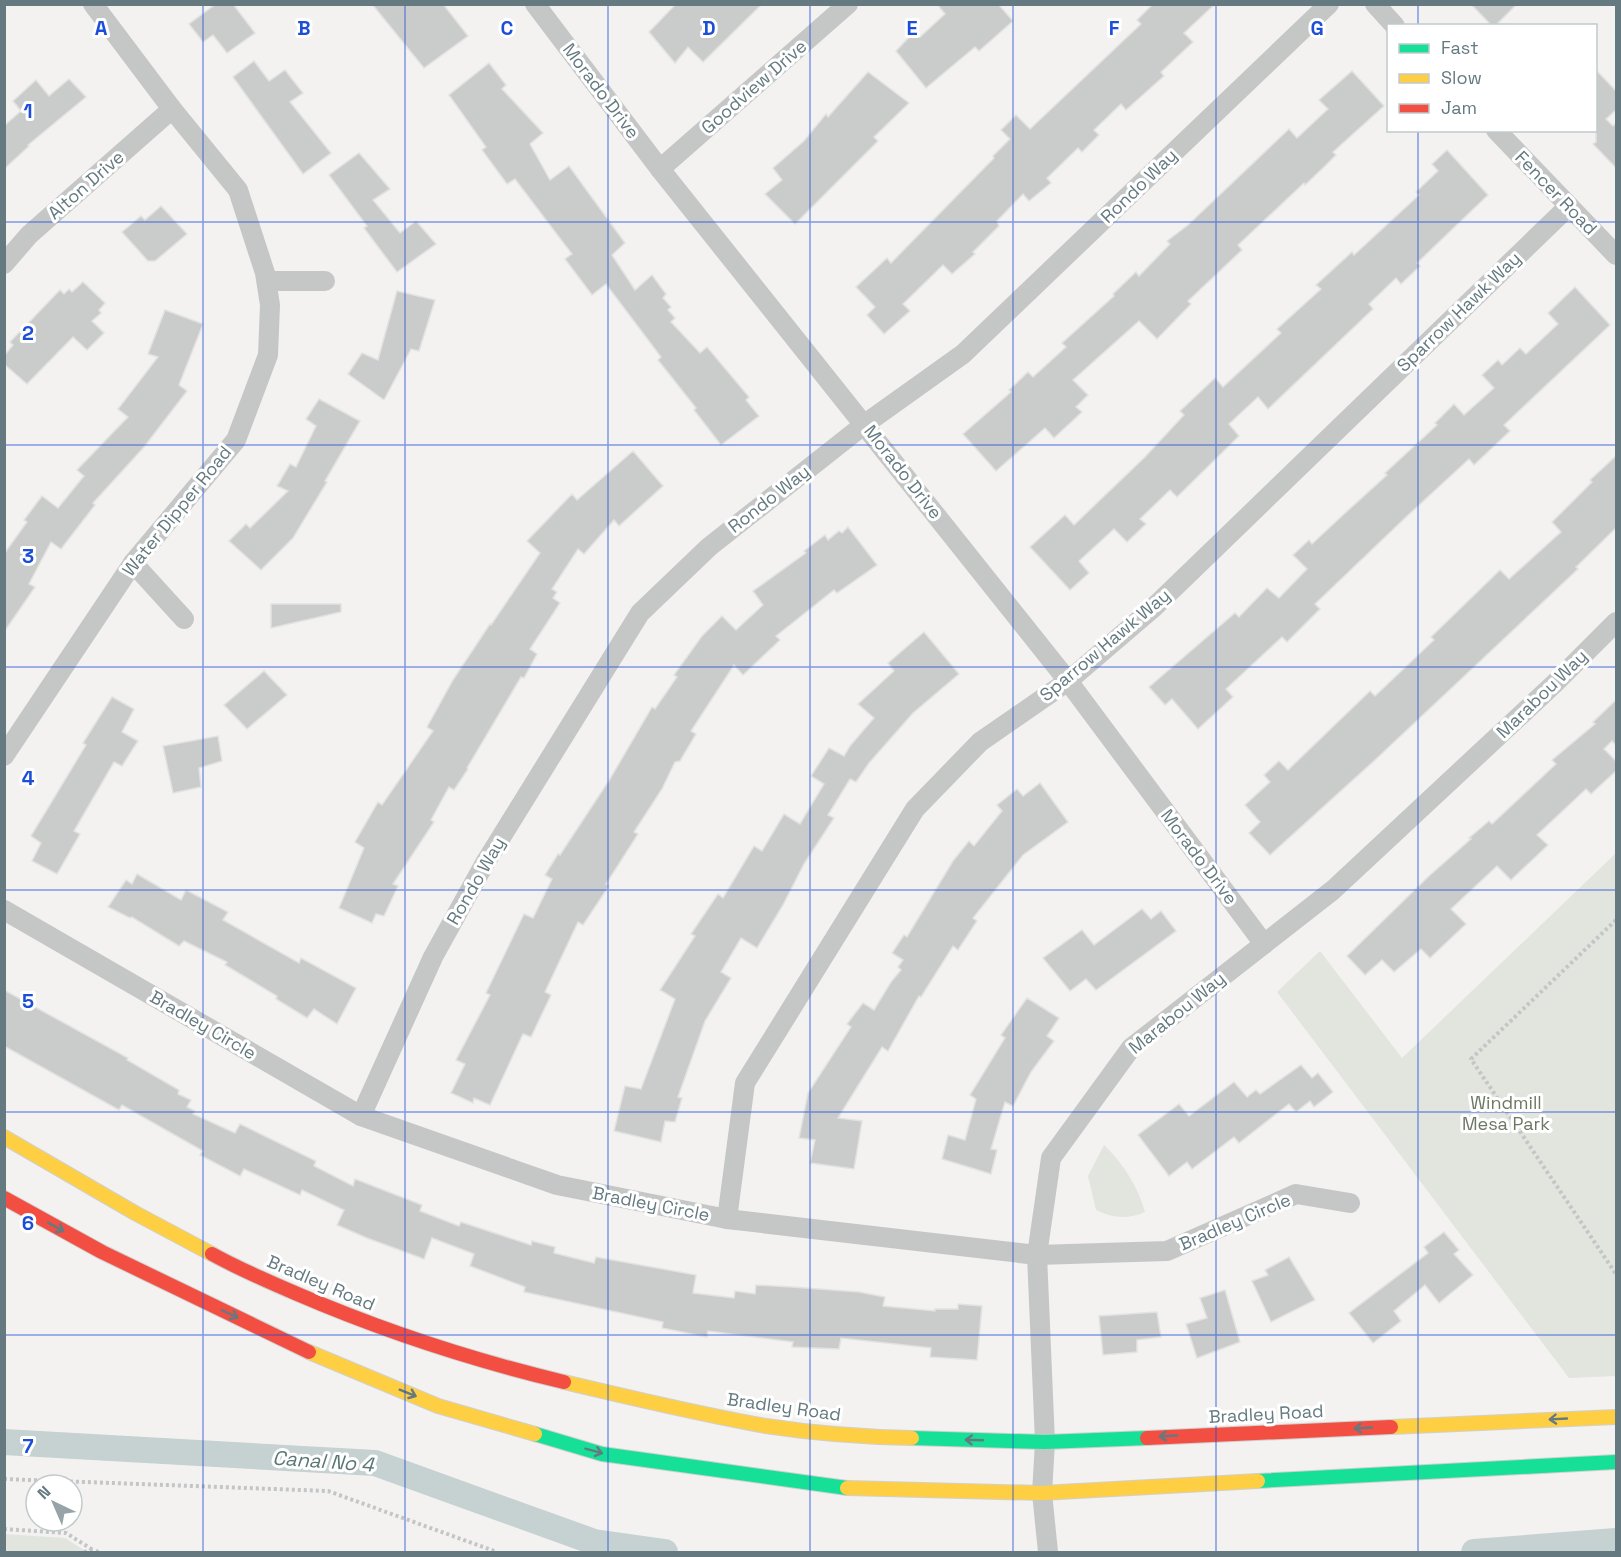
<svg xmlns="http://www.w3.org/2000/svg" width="1621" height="1557" viewBox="0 0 1621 1557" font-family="'Space Grotesk',sans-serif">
	<rect width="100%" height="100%" fill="#f3f2f1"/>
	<g fill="#e2e4de">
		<path d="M1616,853V1376L1569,1378L1277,992L1320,951L1402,1058Z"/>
		<path d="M1104,1145C1123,1163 1138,1187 1145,1212C1128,1220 1112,1218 1096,1210L1088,1176Z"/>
		<path d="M4,1534L65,1538L87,1552H5Z"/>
	</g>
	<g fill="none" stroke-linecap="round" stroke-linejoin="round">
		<g stroke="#c6d1d1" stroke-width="26">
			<path d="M4,1442L375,1463L594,1542L665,1552"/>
			<path d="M1474,1552L1616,1541"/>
		</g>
	</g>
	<g fill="#cacccc" stroke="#e2e2e1" stroke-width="1.5">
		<path d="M216,4H233L255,33L227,53L213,35L203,42L189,24Z"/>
		<path d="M372,4H443L468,36L424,68Z"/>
		<path d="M676,4H762L703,62L688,47L675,63L649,32Z"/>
		<path d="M937,4H998L1013,21L979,51L975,47L926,88L896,51L913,33L920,37L945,14Z"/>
		<path d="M1153,4H1215L1184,33L1193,42L1161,72L1164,76L1126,110L1121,104L1094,130L1099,135L1082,152L1078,148L1047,178L1051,183L1029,201L1023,194L997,221L999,226L973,252L975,254L952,274L943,265L903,304L910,311L884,334L867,315L875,307L856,287L887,258L891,263L994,158L993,156L1010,139L1001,130L1016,115L1030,129L1141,24L1137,20Z"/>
		<path d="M1471,4H1517L1495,26H1492Z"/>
		<path d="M254,61L269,81L285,70L303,93L290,102L331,153L303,174L233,77Z"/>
		<path d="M489,63L506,85L502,89L543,133L530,144L550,180L569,166L625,243L612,255L635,290L652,275L666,294L663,298L671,307L668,310L675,318L671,322L700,353L707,347L749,397L746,400L759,416L721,445L694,410L696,408L658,360L661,357L606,284L592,295L565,259L572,254L515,179L507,184L482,150L486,147L449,95Z"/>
		<path d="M1596,70L1617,92V109L1606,119L1613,126L1617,122V169L1593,144L1596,142Z"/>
		<path d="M1352,71L1384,106L1333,152L1336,155L1325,166L1305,185L1304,183L1238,245L1242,250L1188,301L1191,304L1157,339L1139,321L1073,380L1088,395L1076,407L1082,412L1054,438L1045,428L996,471L963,434L1011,392L1009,390L1028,372L1033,377L1066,347L1062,343L1114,296L1113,294L1136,272L1139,276L1170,244L1167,241L1188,225L1289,129L1297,138L1328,109L1319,100Z"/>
		<path d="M868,72L909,103L874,137L878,141L795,224L765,194L782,180L773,168L804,141L826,114L828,117Z"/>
		<path d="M69,79L86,97L28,145L29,146L4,169V126L21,111L13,101L36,80L49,96Z"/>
		<path d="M1447,150L1488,195L1417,263L1420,266L1401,284L1396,278L1369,304L1373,309L1268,409L1258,397L1229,424L1239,436L1177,497L1170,490L1140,519L1146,524L1127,542L1114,529L1079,561L1089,573L1070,590L1030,547L1065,515L1074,525L1145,457L1184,415L1180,411L1215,378L1223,387L1281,333L1277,329L1321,289L1316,285L1352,252L1354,255L1419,195L1416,192L1438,171L1432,164Z"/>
		<path d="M359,153L390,189L373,200L400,233L416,221L436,244L397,272L364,228L367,226L329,175Z"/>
		<path d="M161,206L187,234L155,261H148L122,232L141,216L145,220Z"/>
		<path d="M83,282L105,303L99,310L101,313L92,321L104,333L87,350L73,337L27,384L4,364V356L13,345L10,342L60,290L64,294L69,289L72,292Z"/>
		<path d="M1575,287L1610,325L1504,425L1510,431L1474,465L1469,459L1405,518L1315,604L1320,609L1287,642L1282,637L1226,689L1233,697L1198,729L1172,699L1165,705L1149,687L1235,613L1239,617L1267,588L1279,598L1307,569L1293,555L1309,540L1312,544L1343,515L1387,475L1385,473L1437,425L1435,423L1454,404L1464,415L1494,388L1482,375L1498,360L1502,365L1520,348L1526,354L1558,324L1548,313Z"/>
		<path d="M397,291L435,300L419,351L411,349L384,400L348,374L362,353L378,360Z"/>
		<path d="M165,310L203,324L179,385L187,391L144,447L93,503L95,505L61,549L51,542L29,584L35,587L4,632V554L27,522L24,520L42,496L58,508L84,476L77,470L128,417L118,409L158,357L148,354Z"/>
		<path d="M319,399L360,421L325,481L327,482L293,538L261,570L229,541L246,524L250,528L288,491L277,486L290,464L296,467L316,426L306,419Z"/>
		<path d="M633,451L663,486L619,526L614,520L584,554L578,549L552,589L557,592L553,598L560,603L530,649L537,654L524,678L521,677L467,768L468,769L454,790L449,787L431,820L434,822L393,884L398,886L384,916L376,914L372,923L339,908L364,848L355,842L378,802L382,805L433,731L427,727L453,680L490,624L491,625L540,553L527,541L572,494L577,500Z"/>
		<path d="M1617,455V527L1576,567L1578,569L1375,760L1270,855L1249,833L1260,822L1245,805L1270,782L1264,775L1279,761L1288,770L1370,691L1375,696L1434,640L1431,637L1500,570L1509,579L1561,532L1552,522L1592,482L1590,480Z"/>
		<path d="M848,527L877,565L837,593L834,590L776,636L780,640L743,675L734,665L691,731L696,734L680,761L675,762L662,789L634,832L638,834L606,884L609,886L583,925L578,922L545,992L551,995L531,1037L523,1034L490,1105L474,1098L473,1103L451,1093L465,1064L456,1060L490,995L486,993L524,914L533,918L552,879L545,875L558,854L560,855L610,779L652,707L655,709L677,677L674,675L702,636L722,616L736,630L763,605L753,591L806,553L804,551L825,535L828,540L839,531L842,533Z"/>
		<path d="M271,604H341V612L271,628Z"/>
		<path d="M924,632L959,674L913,713L869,763L856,782L850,779L828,815L834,818L804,864L783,905L757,948L741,938L721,972L731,978L705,1021L678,1097L682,1098L675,1122L665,1121L661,1142L614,1131L625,1086L641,1089L675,999L660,990L695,936L691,934L718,894L723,898L754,846L762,851L784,814L800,824L824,784L811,776L829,748L844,756L850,746L874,718L858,704L894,671L888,663Z"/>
		<path d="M264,671L287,695L247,729L224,705Z"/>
		<path d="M112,697L134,709L122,732L138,741L122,766L114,762L74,831L80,834L57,874L32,861L41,843L31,836L86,745L83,743Z"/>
		<path d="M1617,699V746L1612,741L1604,749L1617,762V770L1591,794L1586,789L1537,835L1548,845L1511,880L1497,866L1451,909L1466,924L1430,958L1421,949L1394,972L1382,960L1365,975L1347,956L1429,876L1471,839L1469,838L1489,821L1492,824L1556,764L1552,760L1595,724L1593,722Z"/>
		<path d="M218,736L222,761L199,768L201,787L173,793L163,746Z"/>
		<path d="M1040,783L1068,822L1023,855L973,918L977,921L958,950L953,946L921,997L919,996L888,1051L882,1047L838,1118L862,1121L854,1169L810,1163L815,1140L799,1138L808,1093L851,1027L847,1024L863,1003L874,1010L891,982L901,970L898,967L903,960L892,953L904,935L907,937L953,861L969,841L974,846L1002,811L997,805L1017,789L1023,796Z"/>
		<path d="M137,874L181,900L186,890L228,912L223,920L299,963L301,958L356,988L337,1024L314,1009L307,1018L276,999L277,996L225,965L227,962L184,941L179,946L132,917L130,918L108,907L126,880L132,884Z"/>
		<path d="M1142,909L1151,919L1161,911L1176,931L1096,990L1086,979L1070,991L1043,958L1082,930L1094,945Z"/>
		<path d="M4,990L128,1058L127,1060L179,1090L178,1094L191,1100L187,1107L195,1111L193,1114L235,1133L240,1124L316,1161L314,1166L353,1186L355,1179L422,1205L420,1211L459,1226L461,1222L531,1245L532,1241L555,1247L554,1253L594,1263L596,1257L696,1275L693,1293L734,1298L735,1291L755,1294L756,1285L792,1287L859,1292L885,1297L883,1306L935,1311V1309H958V1304L982,1306L977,1360L930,1357L931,1348L841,1338L839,1349L792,1347L793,1342L708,1331L707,1337L662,1328L663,1322L524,1292L525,1287L470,1266L474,1254L432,1238L424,1259L367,1238L337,1225L344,1210L302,1190L300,1195L244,1169L240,1176L200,1155L203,1151L122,1105L119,1110L4,1046Z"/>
		<path d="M1027,998L1059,1018L1047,1036L1054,1041L1031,1072L1013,1106L1005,1102L991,1149L997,1150L991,1174L942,1159L948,1135L965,1140L976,1099L970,1095L1005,1038L1001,1035Z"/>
		<path d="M1301,1065L1312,1078L1318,1073L1333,1092L1314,1107L1310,1101L1296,1112L1289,1104L1239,1143L1234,1137L1192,1169L1187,1162L1169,1176L1138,1135L1179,1104L1189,1116L1234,1082L1247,1097L1256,1090L1260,1094Z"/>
		<path d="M1444,1232L1459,1250L1454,1254L1473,1275L1439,1303L1425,1285L1394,1311L1401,1321L1373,1343L1349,1313L1428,1253L1424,1247Z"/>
		<path d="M1289,1257L1315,1300L1271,1322L1252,1281L1268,1275L1265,1270Z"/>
		<path d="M1225,1290L1240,1342L1197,1358L1186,1324L1207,1318L1200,1298Z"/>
		<path d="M1157,1312L1161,1337L1137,1340V1352L1103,1355L1099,1316Z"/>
	</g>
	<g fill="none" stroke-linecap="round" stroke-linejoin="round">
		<g stroke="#d0d0d0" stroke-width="16">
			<g id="fast">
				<path d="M535,1434L602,1454L847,1488"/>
				<path d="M912,1438L1045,1442L1147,1438"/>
				<path d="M1258,1481L1616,1462"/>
			</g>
		</g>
		<g stroke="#d0d0d0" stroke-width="16">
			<g id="slow">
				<path d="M4,1137L135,1213L212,1254"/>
				<path d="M309,1352L438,1406L535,1434"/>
				<path d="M564,1382C631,1398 698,1414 766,1426C812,1433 865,1437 912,1438"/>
				<path d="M1391,1427L1616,1417"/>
				<path d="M847,1488L1042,1493L1258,1481"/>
			</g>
		</g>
		<g stroke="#d0d0d0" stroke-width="16">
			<g id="jam">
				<path d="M4,1198L102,1252L309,1352"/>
				<path d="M212,1254C239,1269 267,1281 295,1293C383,1331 472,1360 564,1382"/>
				<path d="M1147,1438L1391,1427"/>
			</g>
		</g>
		<g stroke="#c3c5c6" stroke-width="4" stroke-dasharray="3 3" stroke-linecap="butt">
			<path d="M1616,920L1471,1059L1616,1274"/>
			<path d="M4,1479L328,1491L497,1552"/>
			<path d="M4,1529L66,1533L93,1550"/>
			<path d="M84,1552L93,1550L99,1552"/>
		</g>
		<g stroke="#c5c7c6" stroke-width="20">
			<path d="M535,4L660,169L1068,681L1264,944"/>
			<path d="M1375,4L1395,26"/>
			<path d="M1496,130L1616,255"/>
			<path d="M660,169L848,4"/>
			<path d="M4,264L29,235L172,109"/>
			<path d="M267,281H325"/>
			<path d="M133,563L184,619"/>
			<path d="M4,756L133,563L236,440L268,355L270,305L265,273L238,190L172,109L93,4"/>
			<path d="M4,910L361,1116L557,1185L727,1219L1037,1255L1167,1251L1296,1194L1350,1203"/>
			<path d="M361,1116L433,957L485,863L640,613L709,547L865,424L963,354L1329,4"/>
			<path d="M727,1219L745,1083L915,809L980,742L1068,681L1152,609L1569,206"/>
			<path d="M1048,1552L1042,1493L1045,1442L1037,1255L1051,1158L1131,1048L1333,890L1554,684L1616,622"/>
		</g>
		<use href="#fast" stroke="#16e098" stroke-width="14"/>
		<use href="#slow" stroke="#ffcf43" stroke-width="14"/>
		<use href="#jam" stroke="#f24e42" stroke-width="14"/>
	</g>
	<defs><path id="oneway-shaft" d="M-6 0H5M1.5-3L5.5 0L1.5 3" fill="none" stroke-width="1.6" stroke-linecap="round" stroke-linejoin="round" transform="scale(1.5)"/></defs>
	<g stroke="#647a80">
		<use href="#oneway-shaft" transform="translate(56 1227) rotate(29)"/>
		<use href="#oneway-shaft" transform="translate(230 1314) rotate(26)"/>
		<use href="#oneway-shaft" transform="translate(408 1393) rotate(22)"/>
		<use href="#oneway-shaft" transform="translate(1558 1419) rotate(177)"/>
		<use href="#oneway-shaft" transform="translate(1363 1428) rotate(177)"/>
		<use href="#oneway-shaft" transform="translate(1168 1436) rotate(177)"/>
		<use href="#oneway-shaft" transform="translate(974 1440) rotate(-178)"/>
		<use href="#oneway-shaft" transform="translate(594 1451) rotate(15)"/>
	</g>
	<path fill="none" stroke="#1d4ed8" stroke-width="1.5" stroke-opacity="0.55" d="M203,4V1552M405,4V1552M608,4V1552M810,4V1552M1013,4V1552M1216,4V1552M1418,4V26M1418,130V1552M4,222H1616M4,445H1616M4,667H1616M4,890H1616M4,1112H1616M4,1335H1616"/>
	<g text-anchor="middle" stroke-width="6" stroke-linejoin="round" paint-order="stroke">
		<g font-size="18" fill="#647a80" stroke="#fff">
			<text transform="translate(754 87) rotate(-41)" y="6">Goodview Drive</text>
			<text transform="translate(601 91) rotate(53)" y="6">Morado Drive</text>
			<text transform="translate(86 185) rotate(-41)" y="6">Alton Drive</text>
			<text transform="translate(1139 186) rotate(-44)" y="6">Rondo Way</text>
			<text transform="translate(1556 193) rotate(46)" y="6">Fencer Road</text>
			<text transform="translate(1459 312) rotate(-44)" y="6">Sparrow Hawk Way</text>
			<text transform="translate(903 472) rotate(52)" y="6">Morado Drive</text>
			<text transform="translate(769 499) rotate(-38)" y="6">Rondo Way</text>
			<text transform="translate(177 511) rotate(-51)" y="6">Water Dipper Road</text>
			<text transform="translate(1105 645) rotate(-40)" y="6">Sparrow Hawk Way</text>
			<text transform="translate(1542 694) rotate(-44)" y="6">Marabou Way</text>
			<text transform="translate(1199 857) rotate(53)" y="6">Morado Drive</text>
			<text transform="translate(476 881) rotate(-60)" y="6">Rondo Way</text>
			<text transform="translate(1177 1013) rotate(-39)" y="6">Marabou Way</text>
			<text transform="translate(203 1025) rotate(30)" y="6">Bradley Circle</text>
			<text transform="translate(651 1204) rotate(11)" y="6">Bradley Circle</text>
			<text transform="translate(1235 1222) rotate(-23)" y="6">Bradley Circle</text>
			<text transform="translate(321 1283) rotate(23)" y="6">Bradley Road</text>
			<text transform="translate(784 1407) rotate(8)" y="6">Bradley Road</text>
			<text transform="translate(1266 1414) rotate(-3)" y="6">Bradley Road</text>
		</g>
		<g font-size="18" fill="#6c7862" stroke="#fff">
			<text x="1506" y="1109">Windmill<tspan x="1506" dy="21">Mesa Park</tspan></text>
		</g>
		<g font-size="20" font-style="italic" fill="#5a7677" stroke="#fff">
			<text transform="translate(323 1461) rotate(4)" y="7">Canal No 4</text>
		</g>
	</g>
	<g font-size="20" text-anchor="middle" font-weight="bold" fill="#1d4ed8" stroke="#fff" stroke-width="6" stroke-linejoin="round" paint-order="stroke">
		<text x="101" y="35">A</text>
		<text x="304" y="35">B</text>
		<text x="507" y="35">C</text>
		<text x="709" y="35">D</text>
		<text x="912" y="35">E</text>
		<text x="1114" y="35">F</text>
		<text x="1317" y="35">G</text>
		<text x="28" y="118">1</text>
		<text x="28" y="340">2</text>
		<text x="28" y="563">3</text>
		<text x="28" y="785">4</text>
		<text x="28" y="1008">5</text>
		<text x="28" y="1230">6</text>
		<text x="28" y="1453">7</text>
	</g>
	<rect width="1621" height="1557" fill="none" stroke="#647a80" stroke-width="12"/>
	<rect x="1387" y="24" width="210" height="108" fill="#ffffff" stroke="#c1cacc" stroke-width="1.5"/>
	<rect x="1399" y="44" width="30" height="9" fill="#16e098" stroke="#c1cacc" stroke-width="1.5"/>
	<text x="1441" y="54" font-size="18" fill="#647a80">Fast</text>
	<rect x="1399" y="74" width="30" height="9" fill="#ffcf43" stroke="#c1cacc" stroke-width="1.5"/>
	<text x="1441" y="84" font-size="18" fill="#647a80">Slow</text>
	<rect x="1399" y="104" width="30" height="9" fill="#f24e42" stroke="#c1cacc" stroke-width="1.5"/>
	<text x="1441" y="114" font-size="18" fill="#647a80">Jam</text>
	<g transform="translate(54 1503) rotate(316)"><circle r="28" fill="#ffffff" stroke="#c1cacc" stroke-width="1.5"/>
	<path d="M0-4.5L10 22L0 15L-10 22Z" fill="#96a4a8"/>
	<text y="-9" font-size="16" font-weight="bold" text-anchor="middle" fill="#647a80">N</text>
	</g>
</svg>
